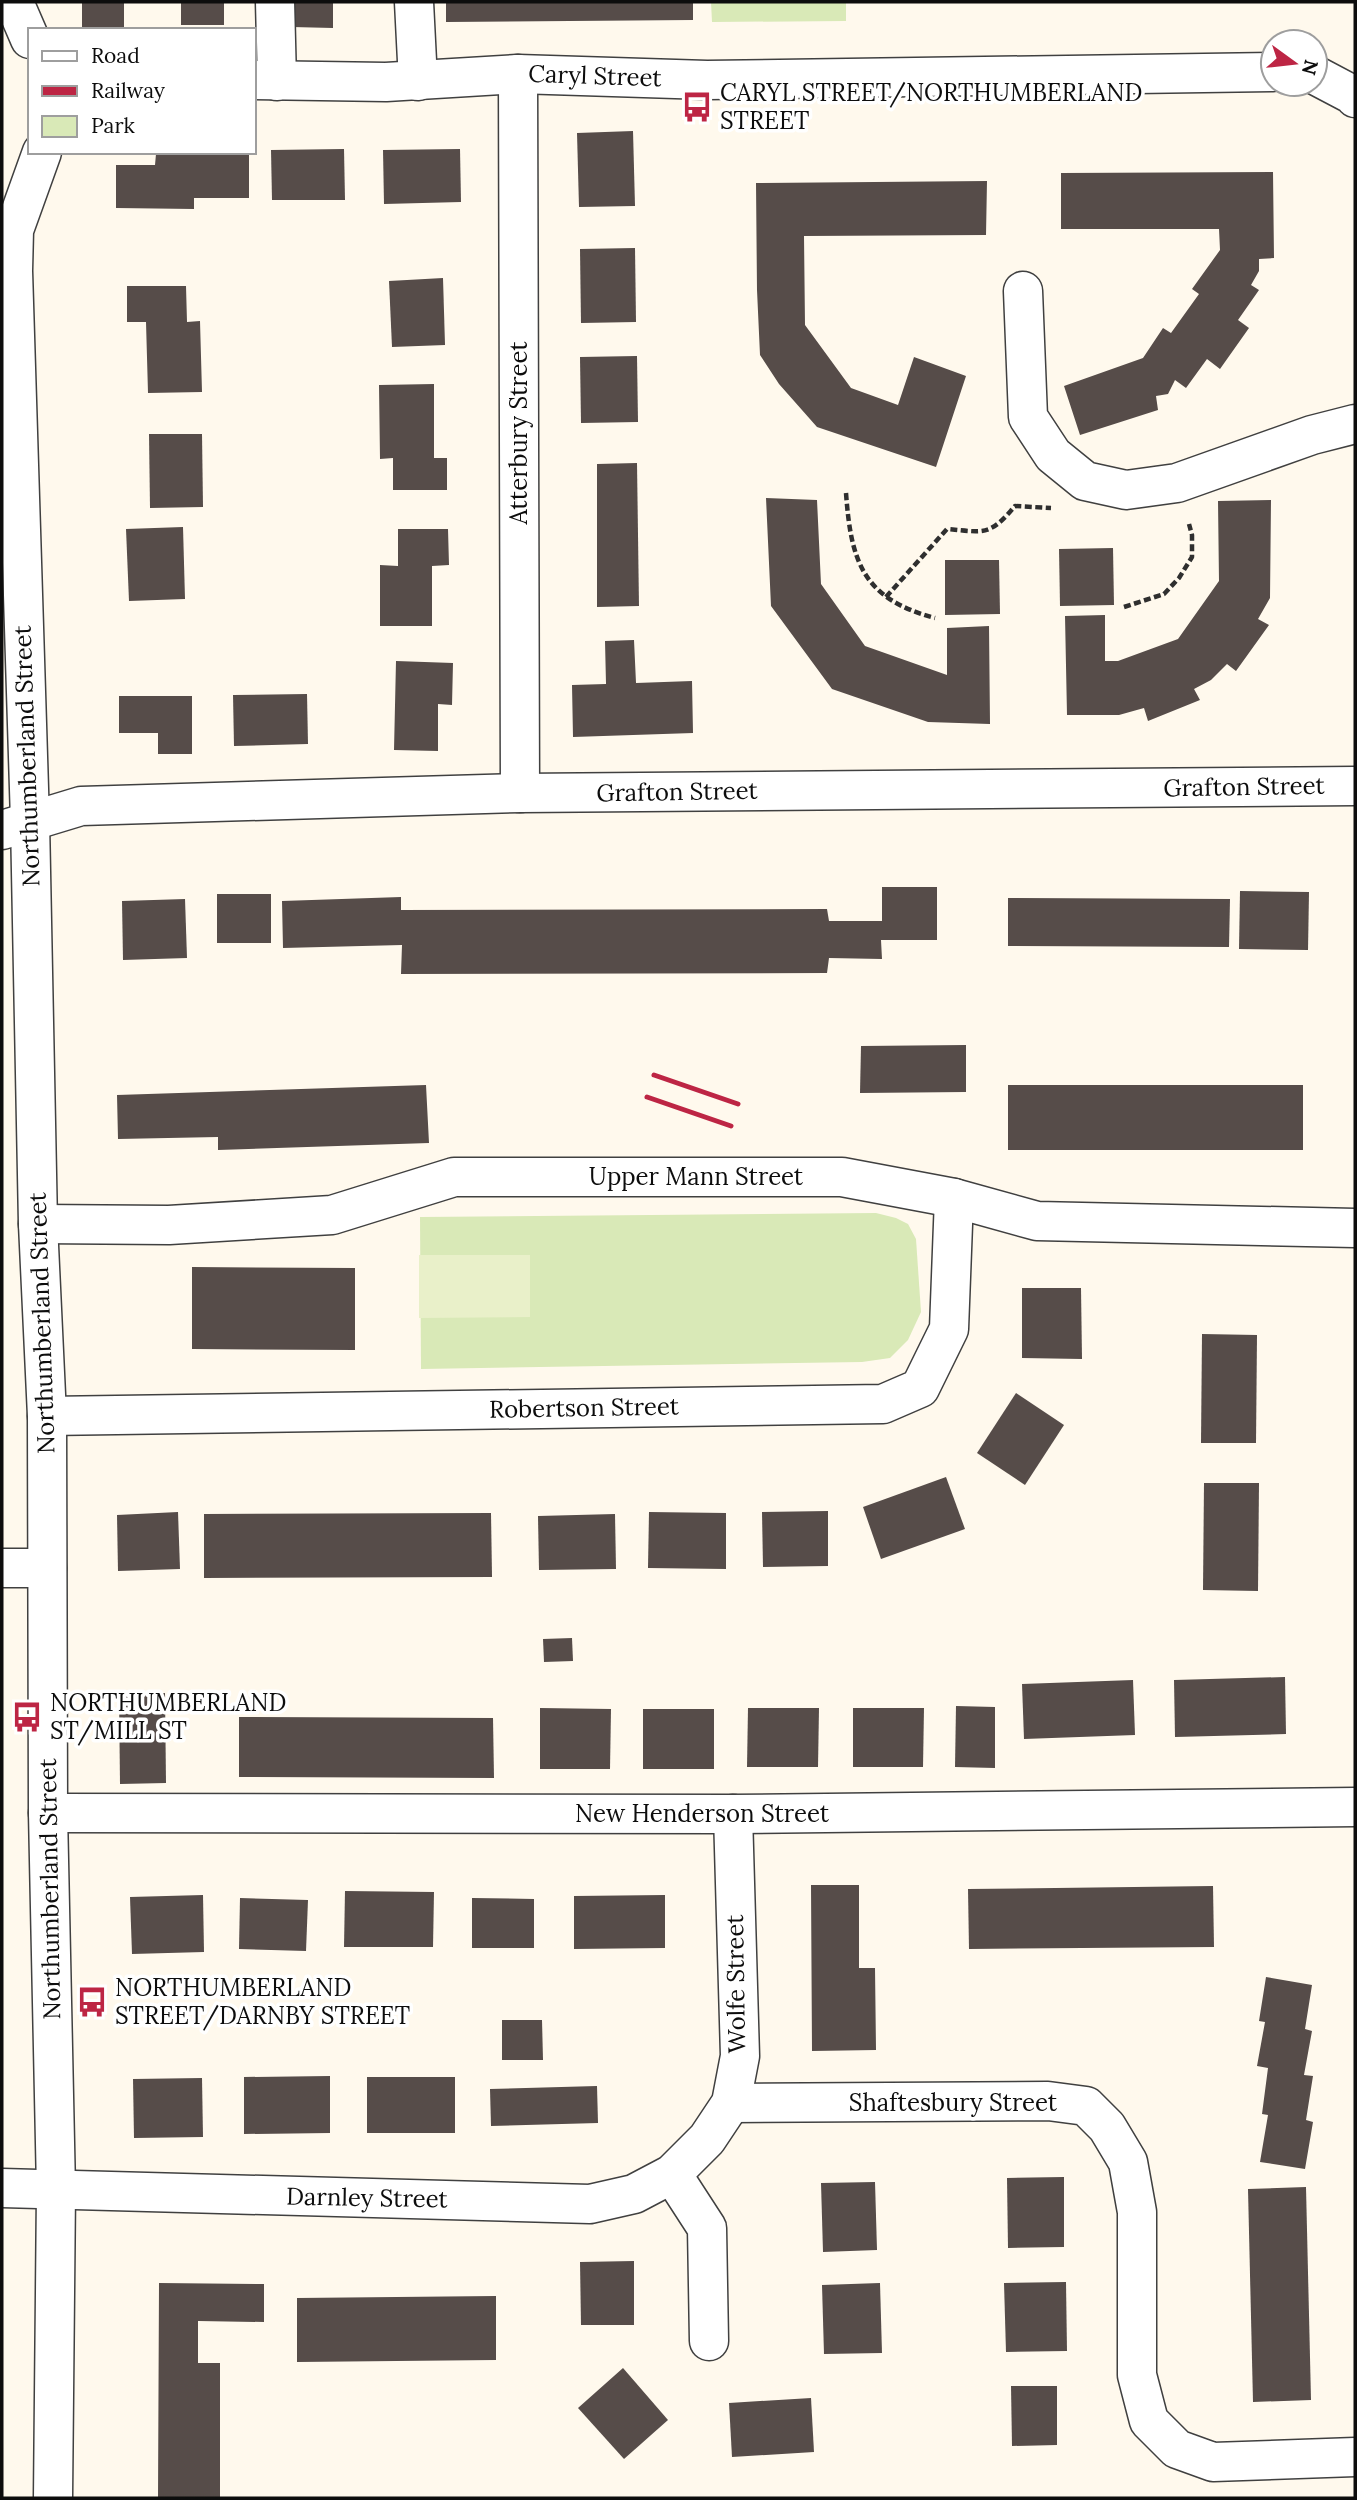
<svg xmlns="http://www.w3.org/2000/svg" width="1357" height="2500" viewBox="0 0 1357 2500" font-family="Lora,serif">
	<rect width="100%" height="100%" fill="#fff9ed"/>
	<g fill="#d9e9b7">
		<path d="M711,2H846V21L712,22Z"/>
		<path d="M876,1213L896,1218L908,1224L916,1239L921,1312L908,1340L890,1358L862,1362L421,1369L420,1217Z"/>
	</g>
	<path fill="#e9f0c9" d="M419,1255H530V1317L419,1318Z"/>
	<g fill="#564c49">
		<rect x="82" y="2" width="42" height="27"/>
		<rect x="181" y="2" width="43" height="23"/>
		<path d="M292,2H333V28L292,27Z"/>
		<path d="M446,2H693V20L446,22Z"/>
		<path d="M633,131L635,206L579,207L577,133Z"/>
		<path d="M344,149L345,200H272L271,150Z"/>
		<path d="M460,149L461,202L384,204L383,150Z"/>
		<path d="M156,154L249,155V198H194V209L116,208V165H155Z"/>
		<path d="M1273,172L1274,258L1259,259V271L1251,285L1259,290L1238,320L1249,328L1220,369L1207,359L1186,388L1175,380L1168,394L1156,396L1158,410L1080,435L1064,386L1143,358L1163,328L1171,333L1199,294L1192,289L1220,250L1219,229H1061V173Z"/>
		<path d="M987,181L986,235L804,236L805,325L851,388L898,405L914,357L966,376L936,467L817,427L779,384L760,355L757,290L756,183Z"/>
		<path d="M635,248L636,322L581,323L580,249Z"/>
		<path d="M443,278L445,345L392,347L389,281Z"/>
		<path d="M127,286H186L187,322L200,321L202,392L148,393L146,322H127Z"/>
		<path d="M637,356L638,422L581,423L580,357Z"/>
		<path d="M434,384V458H447V490H393V458L380,459L379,385Z"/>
		<path d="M149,434H202L203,507L150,508Z"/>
		<path d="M637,463L639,606L597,607V464Z"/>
		<path d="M766,498L817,500L821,584L865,646L947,675V628L989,626L990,724L928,722L832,689L771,606Z"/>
		<path d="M1271,500L1270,598L1258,619L1269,625L1236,671L1227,664L1211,680L1194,689L1200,700L1148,721L1144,708L1119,715H1067L1065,616L1105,615V661H1118L1178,639L1219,581L1218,501Z"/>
		<path d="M183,527L185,599L129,601L126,529Z"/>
		<path d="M398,529H448L449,565L432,566V626H380V565L398,566Z"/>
		<path d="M1113,548L1114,605L1060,606L1059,549Z"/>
		<path d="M945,560H999L1000,614L945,615Z"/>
		<path d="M634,640L636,683L692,681L693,733L573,737L572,685L606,684L605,641Z"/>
		<path d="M396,661L453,663L452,705L438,704V751L394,750Z"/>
		<path d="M307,694L308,744L234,746L233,695Z"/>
		<path d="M119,696H192V754H158V733H119Z"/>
		<path d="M882,887H937V940H881L882,959L829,958L827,973L401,974L402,945L283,948L282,901L401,897V910L827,909L829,921H882Z"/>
		<path d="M1240,891L1309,892L1308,950L1239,949Z"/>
		<rect x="217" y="894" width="54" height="49"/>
		<path d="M1008,898L1230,899L1229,947L1008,946Z"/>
		<path d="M185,899L187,958L123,960L122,901Z"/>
		<path d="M966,1045V1092L860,1093L861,1046Z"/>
		<path d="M426,1085L429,1143L218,1150V1137L118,1139L117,1095Z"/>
		<rect x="1008" y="1085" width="295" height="65"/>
		<path d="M192,1267L355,1268V1350L192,1349Z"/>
		<path d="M1022,1288H1081L1082,1359L1022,1358Z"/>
		<path d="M1202,1334L1257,1335L1256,1443H1201Z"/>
		<path d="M1016,1393L1064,1425L1025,1485L977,1453Z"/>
		<path d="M946,1477L965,1529L881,1559L863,1507Z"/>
		<path d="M1204,1483H1259L1258,1591L1203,1590Z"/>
		<path d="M828,1511V1566L763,1567L762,1512Z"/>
		<path d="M178,1512L180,1569L118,1571L117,1515Z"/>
		<path d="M649,1512L726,1513V1569L648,1568Z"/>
		<path d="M491,1513L492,1577L204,1578V1514Z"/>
		<path d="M615,1514L616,1569L539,1570L538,1516Z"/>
		<path d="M572,1638L573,1661L544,1662L543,1639Z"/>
		<path d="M1285,1677L1286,1734L1175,1737L1174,1680Z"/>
		<path d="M1133,1680L1135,1735L1024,1739L1022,1684Z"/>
		<path d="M165,1693L166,1783L120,1784L119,1694Z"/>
		<path d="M956,1706L995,1707V1768L955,1767Z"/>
		<path d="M540,1708L611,1709L610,1769H540Z"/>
		<path d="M748,1708H819L818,1767H747Z"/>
		<path d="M853,1708H924L923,1767H853Z"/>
		<rect x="643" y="1709" width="71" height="60"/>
		<path d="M239,1717L493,1718L494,1778L239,1777Z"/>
		<path d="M811,1885H859V1968H875L876,2050L812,2051Z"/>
		<path d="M1213,1886L1214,1947L969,1949L968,1889Z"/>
		<path d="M345,1891L434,1892L433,1947H344Z"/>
		<path d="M203,1895L204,1952L132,1954L130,1897Z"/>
		<path d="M665,1895V1948L574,1949V1896Z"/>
		<path d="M240,1898L308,1900L306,1951L239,1949Z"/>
		<path d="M472,1898L534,1899V1948H472Z"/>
		<path d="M1266,1977L1312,1985L1305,2029L1312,2031L1304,2075L1313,2076L1306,2120L1313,2122L1305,2169L1260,2162L1268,2115L1262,2114L1268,2068L1257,2066L1265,2022L1259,2021Z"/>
		<path d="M502,2020H542L543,2060H502Z"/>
		<path d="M330,2076V2133L244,2134V2077Z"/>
		<rect x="367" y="2077" width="88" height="56"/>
		<path d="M202,2078L203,2137L134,2138L133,2079Z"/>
		<path d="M597,2086L598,2123L491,2126L490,2089Z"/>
		<path d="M1064,2177V2247L1008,2248L1007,2178Z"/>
		<path d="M875,2182L877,2250L823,2252L821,2183Z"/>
		<path d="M1306,2187L1311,2400L1253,2402L1248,2189Z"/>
		<path d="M634,2261V2325H581L580,2262Z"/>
		<path d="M1066,2282L1067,2351L1006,2352L1004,2283Z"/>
		<path d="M159,2283L264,2284V2322L198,2321V2363H220V2498H158Z"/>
		<path d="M880,2283L882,2353L824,2354L822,2285Z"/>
		<path d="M496,2296V2360L297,2362V2298Z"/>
		<path d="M623,2368L668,2420L624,2459L578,2408Z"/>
		<path d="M1011,2386H1057V2445L1012,2446Z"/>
		<path d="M811,2398L814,2452L732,2457L729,2403Z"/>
	</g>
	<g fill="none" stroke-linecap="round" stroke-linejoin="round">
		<g stroke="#404040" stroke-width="41">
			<g id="minor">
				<path d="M14,2L30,39"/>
				<path d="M275,2L277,81"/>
				<path d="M414,2L418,81"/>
				<path d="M518,74L520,793"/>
				<path d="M1315,75L1353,95L1355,98"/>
				<path d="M254,80L386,82L518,74L707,80L1273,72"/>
				<path d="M42,152L14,230L13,271L30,821L38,1224L47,1416L48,1813L56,2190L53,2498"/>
				<path d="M1023,291L1028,417L1053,455L1085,481L1126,490L1177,483L1312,435L1355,424"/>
				<path d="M2,830L81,806L520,793L1355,786"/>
				<path d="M38,1224L169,1225L332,1215L454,1177H842L954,1198L1037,1221L1355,1228"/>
				<path d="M47,1416L883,1404L920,1388L949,1329L954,1198"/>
				<path d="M2,1568H47"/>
				<path d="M48,1813L733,1814L1355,1807"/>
				<path d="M731,2103L1048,2101L1086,2106L1107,2127L1128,2162L1137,2212V2375L1149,2421L1177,2449L1213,2462L1355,2457"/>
				<path d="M672,2174L707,2228L709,2341"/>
				<path d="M2,2188L590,2204L634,2194L672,2174L707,2139L731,2103L740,2056L733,1814"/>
			</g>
		</g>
		<g stroke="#2f2f2f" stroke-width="4.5" stroke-dasharray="7 3.5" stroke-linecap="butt">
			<path d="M846,493C851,562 863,599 935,618"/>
			<path d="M886,597L947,529C984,532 989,537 1015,506L1051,508"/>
			<path d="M1124,607L1164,594L1179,578L1192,557V535L1189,524"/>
		</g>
		<use href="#minor" stroke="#fff" stroke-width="38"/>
		<g stroke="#bd2544" stroke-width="5">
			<path d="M654,1075L738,1104"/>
			<path d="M647,1097L731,1126"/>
		</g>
	</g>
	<defs>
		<g id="bus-bare" transform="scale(2.415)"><path d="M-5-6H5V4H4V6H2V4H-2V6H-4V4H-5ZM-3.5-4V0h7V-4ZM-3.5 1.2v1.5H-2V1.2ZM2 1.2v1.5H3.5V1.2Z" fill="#bd2544" stroke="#fff" stroke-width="2.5" paint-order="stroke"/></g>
	</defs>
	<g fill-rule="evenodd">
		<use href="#bus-bare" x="697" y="107"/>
		<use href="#bus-bare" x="27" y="1717"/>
		<use href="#bus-bare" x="92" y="2002"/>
	</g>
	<g text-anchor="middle" stroke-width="7" stroke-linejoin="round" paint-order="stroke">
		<g font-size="24" fill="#0d0d0d" stroke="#fff">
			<text transform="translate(595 76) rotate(2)" y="8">Caryl Street</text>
			<text transform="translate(519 433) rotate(-90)" y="8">Atterbury Street</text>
			<text transform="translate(27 756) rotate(-92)" y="8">Northumberland Street</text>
			<text transform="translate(1244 787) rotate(-1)" y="8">Grafton Street</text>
			<text transform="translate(677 792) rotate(-1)" y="8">Grafton Street</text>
			<text x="696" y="1185">Upper Mann Street</text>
			<text transform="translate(42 1323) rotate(-92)" y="8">Northumberland Street</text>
			<text transform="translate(584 1408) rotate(-1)" y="8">Robertson Street</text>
			<text x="702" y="1822">New Henderson Street</text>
			<text transform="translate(50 1889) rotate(-91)" y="8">Northumberland Street</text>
			<text transform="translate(736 1984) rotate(-91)" y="8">Wolfe Street</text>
			<text x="953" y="2111">Shaftesbury Street</text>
			<text transform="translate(367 2198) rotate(1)" y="8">Darnley Street</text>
		</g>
		<g font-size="24" fill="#0d0d0d" stroke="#fff" text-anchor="start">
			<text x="720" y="101">CARYL STREET/NORTHUMBERLAND<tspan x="720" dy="28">STREET</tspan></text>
			<text x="50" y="1711">NORTHUMBERLAND<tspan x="50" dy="28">ST/MILL ST</tspan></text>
			<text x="115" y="1996">NORTHUMBERLAND<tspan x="115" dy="28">STREET/DARNBY STREET</tspan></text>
		</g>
	</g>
	<rect width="1357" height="2500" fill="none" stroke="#0d0d0d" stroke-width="7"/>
	<rect x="28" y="28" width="228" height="126" fill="#ffffff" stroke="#9e9e9e" stroke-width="2"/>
	<rect x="42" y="51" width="35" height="10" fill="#ffffff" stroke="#9e9e9e" stroke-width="2"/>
	<text x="91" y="63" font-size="21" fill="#0d0d0d">Road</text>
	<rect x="42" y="86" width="35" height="10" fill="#bd2544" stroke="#9e9e9e" stroke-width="2"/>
	<text x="91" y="98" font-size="21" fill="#0d0d0d">Railway</text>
	<rect x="42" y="116" width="35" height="21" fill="#d9e9b7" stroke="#9e9e9e" stroke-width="2"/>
	<text x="91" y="133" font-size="21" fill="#0d0d0d">Park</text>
	<g transform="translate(1294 63) rotate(105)"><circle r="33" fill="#ffffff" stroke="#9e9e9e" stroke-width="2"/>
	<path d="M0-5L12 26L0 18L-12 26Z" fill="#bd2544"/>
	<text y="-10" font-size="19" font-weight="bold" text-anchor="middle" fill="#0d0d0d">N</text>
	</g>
</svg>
